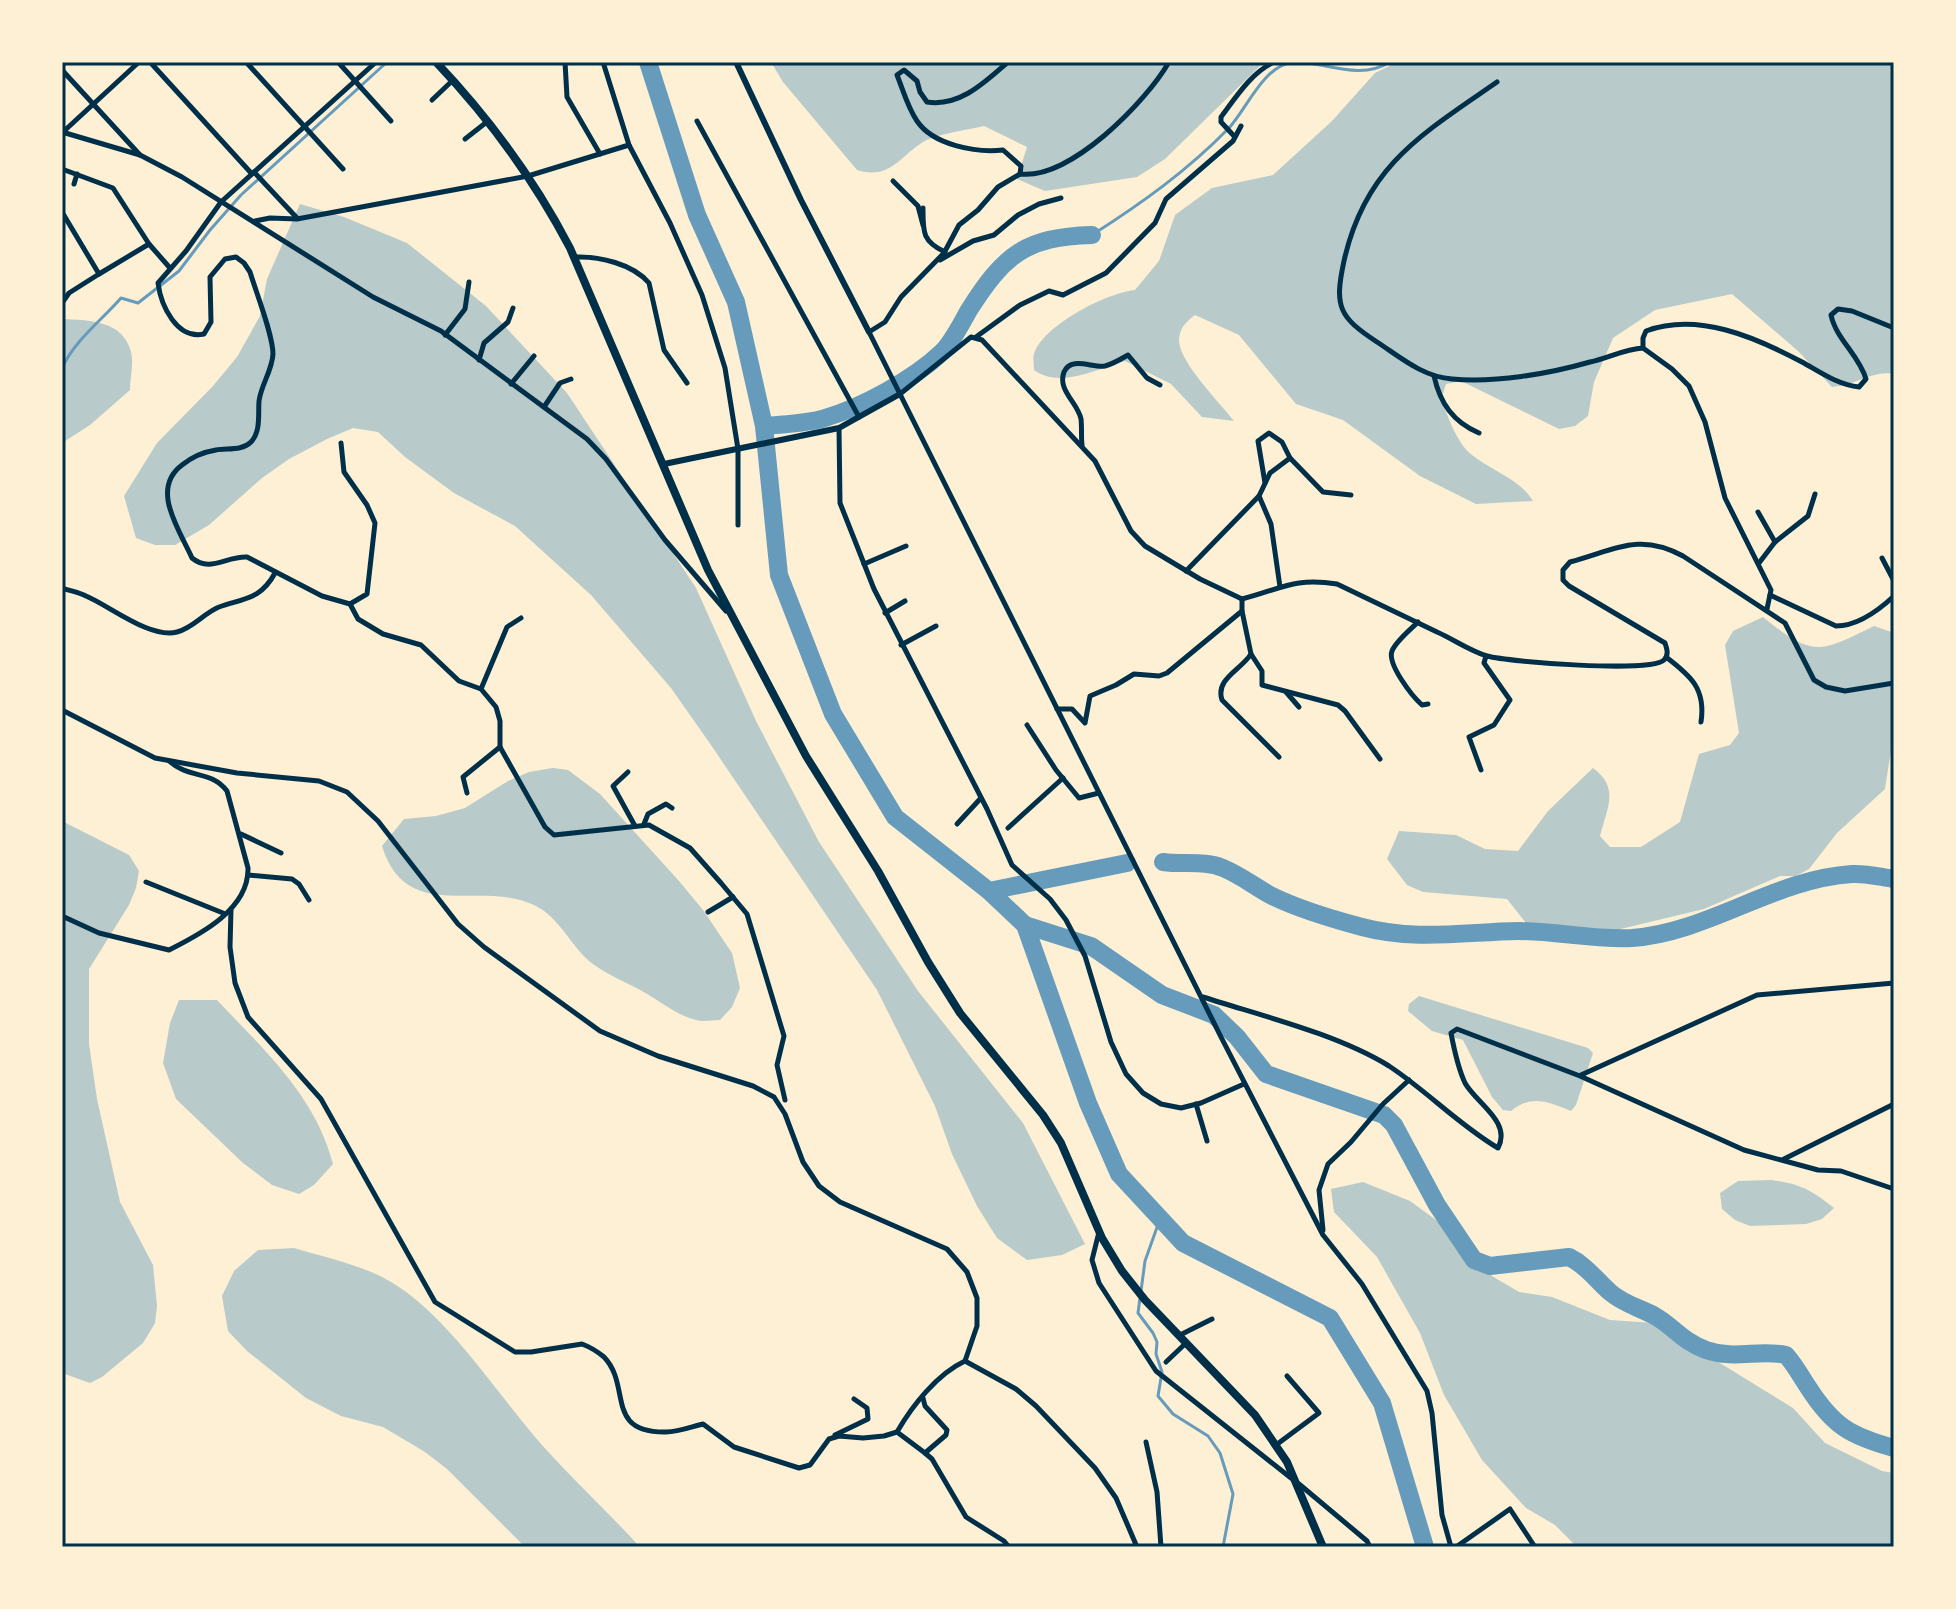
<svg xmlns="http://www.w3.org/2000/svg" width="1956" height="1609" viewBox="0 0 1956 1609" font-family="Signika,sans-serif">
	<rect width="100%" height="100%" fill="#fdf0d5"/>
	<g fill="#b9caca">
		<path d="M771,62H1264L1165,159L1137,177L1045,191L1017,179L1027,147L984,126C968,130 936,134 923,142C898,158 890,180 857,170L783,82Z"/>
		<path d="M1398,62H1894V374C1873,370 1854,386 1832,387L1798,351L1732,294L1655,310L1613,338L1594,382L1588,416L1575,426L1559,429L1461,381L1446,384L1441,400C1449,418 1456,442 1472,455C1493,472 1519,478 1533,501L1476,504L1420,476L1343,420L1296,404L1239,335L1195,315C1186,322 1179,328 1179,341C1180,363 1220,403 1234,421L1202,417L1171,384L1125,361C1097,369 1060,389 1034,370C1034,363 1032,357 1035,351C1047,324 1106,293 1135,290L1159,261L1175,215L1212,188L1273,175L1332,121L1375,73Z"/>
		<path d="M300,204L344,217L407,243L486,306L567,393L696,588L756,721L819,842L918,991L1023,1123L1085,1244L1062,1255L1027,1260L997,1238L977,1206L952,1154L935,1106L877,990L711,745L671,688L591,595L515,526L454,493L405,457L378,432L353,428L327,439L289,459L262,478L209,525L175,545H155L136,538L124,496L157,443L213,386L237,357L260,316L267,279Z"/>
		<path d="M62,319C88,320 123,320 131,352C134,363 130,378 130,390L90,425L62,443Z"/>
		<path d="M1763,617C1813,658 1819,653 1874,626L1894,633V730L1885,789L1837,833L1809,869L1796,876H1780L1704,909L1587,937L1526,923L1507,899L1423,892L1407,885L1387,859L1399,831L1456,835L1485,849L1518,851L1548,811L1593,768C1620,788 1607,808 1600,836L1610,847H1641L1680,822L1699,754L1730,745L1739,733L1725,645L1733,631Z"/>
		<path d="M553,768L568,770L600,794L679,881L703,910L732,953L740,988L732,1007L720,1020C712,1020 703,1022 696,1020C676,1015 660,1001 642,991C624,981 605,974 589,961C569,943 559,917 534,905C480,879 406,925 382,846L404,819L436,816L465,808L508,781L529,772Z"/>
		<path d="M62,821L129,855L139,871L136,888L129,905L89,969V1044L97,1099L120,1202L153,1265L157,1306L155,1323L143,1343L102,1377L90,1383L62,1373Z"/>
		<path d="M1419,996L1588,1048L1593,1053L1576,1105L1571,1111C1548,1102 1532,1094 1511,1111L1503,1110L1492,1097L1463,1040L1432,1031L1408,1011L1409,1004Z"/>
		<path d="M179,1000H217C264,1050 315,1095 333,1164L314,1185L299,1194L272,1185L243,1163L176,1099L163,1063L170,1023Z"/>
		<path d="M1771,1180C1801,1184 1811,1190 1834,1208L1822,1219L1806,1224L1750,1226L1735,1220L1722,1209L1720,1193L1738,1181Z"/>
		<path d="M1363,1182L1410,1201L1436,1220L1492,1276L1519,1292L1552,1297L1610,1320L1655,1323L1793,1408L1825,1443L1882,1471L1894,1473V1547H1577L1555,1525L1526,1508L1482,1460L1444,1395L1420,1333L1377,1257L1334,1212L1331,1189Z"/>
		<path d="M294,1248C327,1258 367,1266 396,1285C448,1318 495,1390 535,1437C568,1475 606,1510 640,1547H525L447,1469L425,1452L383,1427L341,1416L306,1398L247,1351L228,1331L222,1296L234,1271L258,1250Z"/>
	</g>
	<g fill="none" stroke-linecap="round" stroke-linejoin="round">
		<g stroke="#669bbc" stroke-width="3">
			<path d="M1303,62C1333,66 1363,79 1390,62"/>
			<path d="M1092,235C1142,203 1187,171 1229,128C1248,107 1262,68 1292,62"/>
			<path d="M62,368C75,340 101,321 121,298L138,303L179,271L210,230L241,195L387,62"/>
			<path d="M1141,1291L1145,1261L1160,1219"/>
			<path d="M1140,1298L1138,1313L1153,1333L1157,1342L1156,1354L1162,1372L1158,1396L1173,1414L1208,1436L1220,1453L1233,1494L1223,1547"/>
		</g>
		<g stroke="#669bbc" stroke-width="18">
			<path d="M648,62L697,215L736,302L764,426L779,575L833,714L895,817L989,891L1025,925L1088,1103L1119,1174L1183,1243L1330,1318L1382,1403L1425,1547"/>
			<path d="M764,426C783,424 806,424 825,418C862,407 914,379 942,352C953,341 961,324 969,310C1004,255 1025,237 1092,235"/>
			<path d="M1163,862C1183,865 1205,860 1223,868C1240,875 1254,886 1270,895C1298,909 1332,919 1362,927C1414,941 1465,932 1518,931C1556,931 1594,940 1632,938C1710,932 1774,879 1852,874C1866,873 1880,877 1894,879"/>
			<path d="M989,891L1127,863"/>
			<path d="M1025,925L1091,946L1162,995L1214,1015L1237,1037L1266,1074L1384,1115L1394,1125L1437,1205L1474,1260L1490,1266L1569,1257C1586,1265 1597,1281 1611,1293C1624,1304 1640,1308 1655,1316C1674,1327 1682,1341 1706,1350C1735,1360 1759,1349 1786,1355C1795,1365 1800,1375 1808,1387C1833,1426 1850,1436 1894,1448"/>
		</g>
		<g stroke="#003049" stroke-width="5">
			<path d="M150,62L252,174"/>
			<path d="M246,62L343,169"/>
			<path d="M338,62L391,121"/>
			<path d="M565,62L567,97L600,154"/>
			<path d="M603,62L629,145L670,223L702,295L725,368L738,449V525"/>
			<path d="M1008,62C985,82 960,107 927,102L920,92L917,81L904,70L897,75C903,90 908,108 917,121C933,145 976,153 1003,150L1021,166L1020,174"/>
			<path d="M1169,62C1146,102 1070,180 1020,174L998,187L978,210L959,225L944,253L901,297L885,322L869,332L1221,1037L1323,1235L1362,1284L1427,1391L1432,1413L1442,1515L1451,1547"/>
			<path d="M62,70L140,155"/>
			<path d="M1497,82C1422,134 1365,166 1344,261C1334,307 1339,317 1377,342C1400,357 1423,377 1452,379C1495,383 1548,374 1590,362C1608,358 1625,349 1643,348L1672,369L1689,386L1705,422L1725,498L1771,590L1767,609"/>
			<path d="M432,100L452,81"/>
			<path d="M697,121L859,417"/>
			<path d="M62,132L140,155L182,177L373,297L441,331L587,439L606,459L665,540L726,611"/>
			<path d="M63,132L139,62"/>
			<path d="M1234,136L1221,122V117C1236,97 1251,73 1274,62"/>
			<path d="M465,139L488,121"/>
			<path d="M62,169L113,188L149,244"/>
			<path d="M254,172L297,218"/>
			<path d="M893,181L918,206L923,225"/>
			<path d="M74,184L77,174"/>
			<path d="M923,208C923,232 922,241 945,252"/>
			<path d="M62,212L99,274L69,293L62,303"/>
			<path d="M255,221L270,218L297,219L528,176L629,145"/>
			<path d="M575,257C599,256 633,264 649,283L664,350L687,383"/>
			<path d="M940,260L973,241L994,235L1018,215L1039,204L1061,198"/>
			<path d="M99,274L149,244L170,268"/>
			<path d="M445,335L465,309L469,282"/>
			<path d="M976,337L1020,305L1049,291L1063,295L1106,273L1155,223L1166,199L1233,141L1241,126"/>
			<path d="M1643,348V338L1646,331C1698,312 1755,337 1802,362C1820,372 1838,385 1859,387L1866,379C1859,355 1836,339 1831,315L1838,309L1852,311L1894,328"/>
			<path d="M479,360L484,343L508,322L513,308"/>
			<path d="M1434,376C1440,403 1453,422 1479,433"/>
			<path d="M511,384L534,356"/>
			<path d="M900,394L971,337L982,340L1095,461L1131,531L1145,546L1200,579L1242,599C1281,589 1294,577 1337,584C1371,600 1404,616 1437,632C1453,639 1470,651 1487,656C1509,662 1651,673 1664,660C1669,655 1667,649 1665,643L1569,586L1563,580V570L1570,562C1615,550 1639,532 1683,556L1785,623L1814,680L1826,687L1845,691L1894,683"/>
			<path d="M544,407L560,383L571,379"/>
			<path d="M839,428L840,503L874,589L987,809L1012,865L1050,899L1066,920L1085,956L1111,1042L1126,1074L1143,1093L1161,1104L1181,1108L1201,1103L1244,1084"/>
			<path d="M341,443L344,472L367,505L375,523L367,594L350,604L322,596L247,557C226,556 210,573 192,558C179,529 150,489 182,465C192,457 203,452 216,450C228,448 242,451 251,442C261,431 258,415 259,401C261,385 272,371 273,354C273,335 256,292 250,272L244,263L236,257L225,259L210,277L211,322L204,334C177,340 161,306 158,283L186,251L221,202L376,62"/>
			<path d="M1082,445C1081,437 1082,427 1081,419C1078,403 1057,390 1064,372C1071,356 1092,368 1105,366C1113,364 1121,359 1128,355L1147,378L1160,385"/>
			<path d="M1265,483L1258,441L1269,433L1282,442L1290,458"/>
			<path d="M1259,496L1270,473L1290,458L1323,492L1351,495"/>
			<path d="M1758,512L1775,542"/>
			<path d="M1882,558L1894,581"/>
			<path d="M1759,563L1775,542L1808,516L1815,494"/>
			<path d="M864,564L906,546"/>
			<path d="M1186,571L1259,496L1271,524L1280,587"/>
			<path d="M62,588C70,591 78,592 86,596C110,606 150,639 177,632C193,628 204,613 219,607C245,598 261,599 275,573"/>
			<path d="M1770,595L1836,626C1857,626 1879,610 1894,596"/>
			<path d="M350,604L358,619L383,634L421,645L459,681L481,689L496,707L500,721V747L545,827L554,835L649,825L690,848L721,883L747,914L784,1036L777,1065L785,1100"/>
			<path d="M1242,611L1251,654C1241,670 1215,679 1222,700L1279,757"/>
			<path d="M885,613L905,601"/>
			<path d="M1418,622C1410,630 1396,641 1392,651C1387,664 1412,696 1422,705L1428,704"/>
			<path d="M901,645L936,626"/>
			<path d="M1251,654L1262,671V685L1338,705L1345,711L1380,759"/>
			<path d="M1666,657C1691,676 1706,689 1701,722"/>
			<path d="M481,689L507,627L521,618"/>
			<path d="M1286,692L1299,707"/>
			<path d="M1057,709H1072L1085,723L1090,696L1116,685L1134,674L1159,676L1167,673L1242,611V599"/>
			<path d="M62,710L155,758L237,773L319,781L347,792L378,821L458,924L484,947L600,1031L658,1056L753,1086L774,1097L785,1114L803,1162L819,1186L840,1202L947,1249L967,1272L977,1298V1326L965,1361C937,1374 912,1406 897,1432L884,1436L863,1438L839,1436L829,1439L810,1465L799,1468L734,1447L703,1424C691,1427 678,1432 666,1432C604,1433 632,1386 604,1357C598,1352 590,1347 582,1344L531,1352H515L435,1302L321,1099L248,1017L235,983L230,947L231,909"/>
			<path d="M1027,725L1056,770L1079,798L1099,793"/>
			<path d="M1481,770L1469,737L1494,725L1510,700L1484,663L1486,656"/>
			<path d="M628,772L613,786L635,826"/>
			<path d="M467,793L463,777L500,747"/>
			<path d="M644,824L648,814L666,804L672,808"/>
			<path d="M957,824L981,798"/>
			<path d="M1008,828L1063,778"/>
			<path d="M241,834L281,853"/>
			<path d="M248,875L292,879L299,884L309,900"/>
			<path d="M146,882L223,913"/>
			<path d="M708,912L733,897"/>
			<path d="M62,916L99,933L169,950C201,934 249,909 248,868L227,791C211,770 189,779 169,761"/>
			<path d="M1203,997C1262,1016 1337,1034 1389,1066C1427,1091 1459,1125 1498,1148C1512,1122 1476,1103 1465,1083C1458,1068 1454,1049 1451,1033L1457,1029L1580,1076L1744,1150L1818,1170L1841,1171L1894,1189"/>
			<path d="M1581,1075L1757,995L1894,983"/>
			<path d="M1196,1104L1207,1141"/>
			<path d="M1784,1159L1894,1104"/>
			<path d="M1323,1230L1319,1190L1328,1164L1351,1142L1383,1104L1409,1080"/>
			<path d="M1099,1232L1092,1260L1099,1283L1156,1371L1291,1478"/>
			<path d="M1180,1335L1212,1319"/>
			<path d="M965,1361L1016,1389L1036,1406L1095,1468L1116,1498L1137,1547"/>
			<path d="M1166,1362L1186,1343"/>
			<path d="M897,1432L925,1453L946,1435L947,1430L925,1406L923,1398"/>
			<path d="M835,1435L868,1419L867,1408L854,1399"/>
			<path d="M1146,1442L1157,1492L1161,1547"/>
			<path d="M1276,1445L1319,1413L1287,1376"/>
			<path d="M925,1453L932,1459L966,1517L1004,1541L1009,1547"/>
			<path d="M1299,1484L1367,1541L1370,1547"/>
			<path d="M1456,1547L1510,1509L1535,1547"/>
		</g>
		<g stroke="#003049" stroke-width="6">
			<path d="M736,62L801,200L869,332"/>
			<path d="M664,464L839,428L900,394"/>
		</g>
		<path stroke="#003049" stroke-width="8" d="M436,62C489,118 534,179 570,248L708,570L806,756L878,871L928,962L960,1013L1043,1115L1061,1143L1102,1238L1122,1271L1145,1300L1255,1415L1287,1462L1323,1547"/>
	</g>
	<rect width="1956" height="1609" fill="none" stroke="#fdf0d5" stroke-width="128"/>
	<rect x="64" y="64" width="1828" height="1481" fill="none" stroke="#003049" stroke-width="3"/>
</svg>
